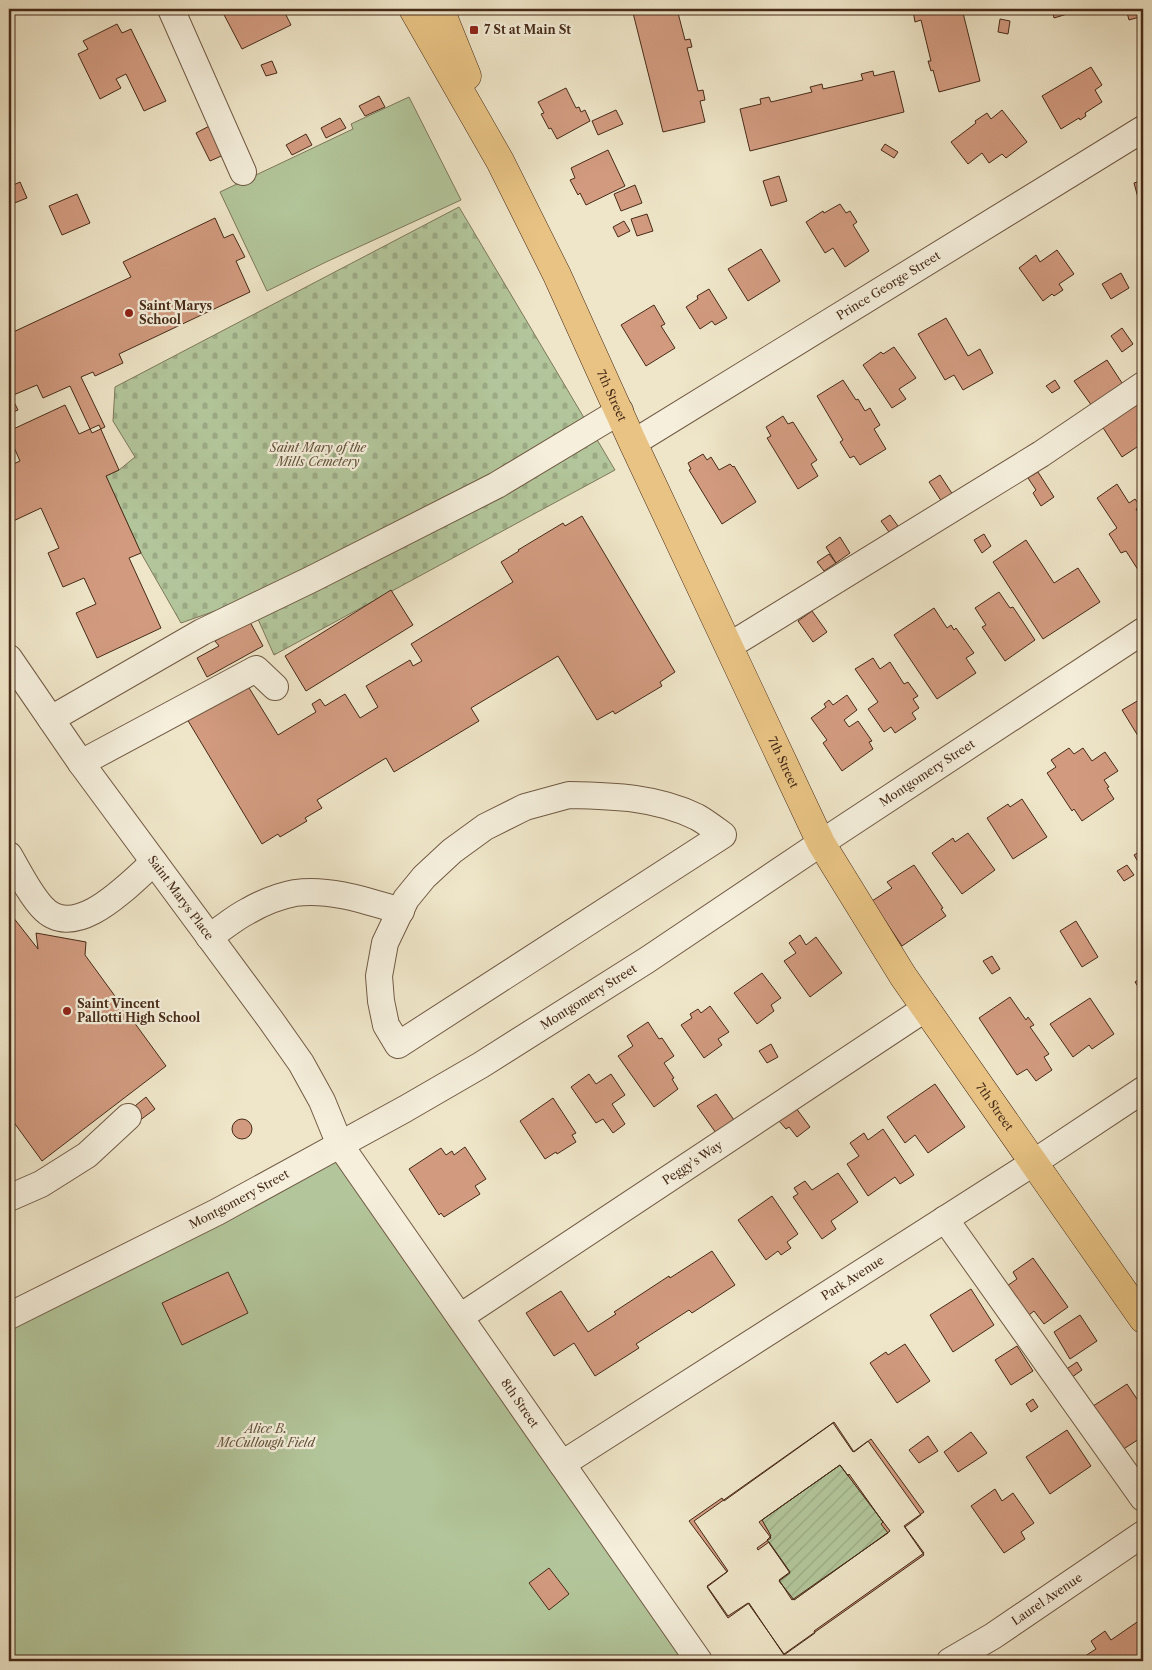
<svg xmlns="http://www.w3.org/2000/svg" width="1152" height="1670" font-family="'Libre Caslon Text',serif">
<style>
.cemetery{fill:url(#cemetery-stones);stroke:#7d785a}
.park{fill:#b3c69b;stroke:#7d785a}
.garden{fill:url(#garden-furrows);stroke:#7d785a}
.building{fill:#d29b80;stroke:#472b18;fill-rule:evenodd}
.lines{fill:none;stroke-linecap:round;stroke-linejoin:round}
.minor-casing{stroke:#715a44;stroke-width:28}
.major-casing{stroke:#472b18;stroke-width:29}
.minor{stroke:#f5efdc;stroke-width:26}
.major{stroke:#e8c384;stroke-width:28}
.poi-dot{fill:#8f2418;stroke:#f5efdc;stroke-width:2}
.labels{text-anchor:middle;stroke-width:4.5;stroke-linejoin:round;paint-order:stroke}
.poi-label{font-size:12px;font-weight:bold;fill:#472b18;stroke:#f5efdc;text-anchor:start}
.street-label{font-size:12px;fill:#472b18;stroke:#f5efdc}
.park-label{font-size:12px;font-style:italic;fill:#625239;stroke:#f5efdc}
</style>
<defs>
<pattern id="cemetery-stones" width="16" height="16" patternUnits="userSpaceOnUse" patternTransform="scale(1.25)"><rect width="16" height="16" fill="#b3c69b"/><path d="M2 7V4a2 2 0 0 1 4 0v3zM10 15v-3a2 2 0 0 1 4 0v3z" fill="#9baa85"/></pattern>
<pattern id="garden-furrows" width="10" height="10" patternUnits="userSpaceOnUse" patternTransform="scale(1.25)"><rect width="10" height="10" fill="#b3c69b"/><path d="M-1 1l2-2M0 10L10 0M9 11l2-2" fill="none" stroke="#9baa85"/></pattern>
</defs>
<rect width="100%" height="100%" fill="#efe6c9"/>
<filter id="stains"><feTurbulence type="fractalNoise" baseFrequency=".004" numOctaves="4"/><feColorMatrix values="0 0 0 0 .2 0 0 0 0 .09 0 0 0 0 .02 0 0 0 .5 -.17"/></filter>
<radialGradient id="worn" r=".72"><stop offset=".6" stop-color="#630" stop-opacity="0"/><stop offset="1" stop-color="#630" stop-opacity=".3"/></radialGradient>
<!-- cemetery -->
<path class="cemetery" d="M459,207l156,263 -341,185 -25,-56 -68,24 -40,-70 -35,-77 13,-6 16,-13 -22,-36 2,-34z"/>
<!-- park -->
<path class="park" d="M409,97l52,103 -135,62 -59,29 -47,-99 133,-63 -2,-5z
M340,1145l358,516h-689v-346z"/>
<!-- garden -->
<path class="garden" d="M840,1465l50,66 -96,69 -15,-19 11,-9 -23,-32 4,-4 -9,-16z"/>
<!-- building -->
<path class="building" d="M221,9h62l8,16 -49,24z
M632,9h45l8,31 5,-1 2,8 -5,1 11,43 5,-1 2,10 -5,1 5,21 -42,10z
M918,9h44l18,72 -41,11 -6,-22 -2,1 -3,-10h3l-10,-41 -6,2 -2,-11 5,-1z
M1052,9h13l2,5 -13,4z
M1126,9h17v7l-14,4z
M1000,19l10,2 -2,13 -10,-2z
M117,24l5,9 9,-4 35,72 -22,10 -18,-37 -10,5 5,9 -21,11 -22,-45 10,-5 -5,-8z
M272,61l5,12 -11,3 -5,-11z
M1091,67l11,18 -7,5 7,12 -17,11 1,3 -6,4 -1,-2 -18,11 -19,-33z
M873,71l1,5 20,-5 10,41 -154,39 -10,-42 21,-5 -1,-5 9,-2 2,5 41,-10 -2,-5 12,-3 1,5 40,-9 -2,-6z
M566,88l10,20 3,-1 2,5 4,-2 5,11 -33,18 -6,-11 -2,1 -8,-15 3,-1 -6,-11z
M379,96l6,11 -20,9 -6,-10z
M616,110l7,14 -25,11 -6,-14z
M1002,110l25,32 -21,16 -4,-4 -13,9 -7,-10 -14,11 -17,-22 25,-19 -1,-2 12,-8 4,6z
M340,118l6,10 -20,10 -5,-10z
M215,123l13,30 -18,8 -14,-28z
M306,134l6,11 -20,10 -6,-10z
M885,144l13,8 -4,6 -13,-8z
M608,150l17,36 -39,19 -6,-12 -2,2 -8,-15 5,-2 -4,-10z
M779,176l8,25 -16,5 -8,-25z
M1143,180v36l-9,-33z
M20,182l7,16 -15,6 -3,-8v-9z
M635,185l7,18 -21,8 -7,-17z
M77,194l13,29 -28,12 -13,-29z
M840,204l6,9 4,-2 7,11 -4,3 16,26 -24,16 -12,-19 -8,5 -19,-31 17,-11 1,2z
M647,214l6,17 -16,5 -6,-17z
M215,218l9,20 9,-4 12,23 -9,4 14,31 -131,62 4,9 -28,13 -2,-4 -12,5 24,50 -13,6 -22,-47 -27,12 -6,-13 -26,11 7,14 -9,4v-80l122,-57 -8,-15z
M624,221l6,10 -12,6 -5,-10z
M761,249l19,32 -32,20 -20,-32z
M1057,250l17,24 -15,10 4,6 -9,6 -2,-2 -9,7 -24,-33 17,-13 4,7z
M1121,273l8,15 -18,11 -9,-15z
M709,289l18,29 -12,7 -3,-4 -12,8 -14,-22 12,-8 -1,-3z
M654,305l11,19 -4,2 14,22 -29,18 -25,-41z
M946,318l22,38 12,-7 13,24 -30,17 -9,-15 -9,5 -27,-46z
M1122,328l11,16 -11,8 -11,-16z
M894,347l22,31 -17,11 7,10 -14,9 -29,-43 18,-13 2,2z
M1107,360l17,26 -32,20 -18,-25z
M843,380l13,20 2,-1 7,12 5,-3 10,17 -6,4 12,20 -26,16 -6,-9 -4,2 -10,-16 3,-2 -26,-44z
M1055,380l5,8 -8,5 -6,-7z
M1137,396l6,9v38l-21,14 -24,-37z
M65,405l14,29 20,-9 20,45 -13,6 35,77 -12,5 32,70 -64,30 -21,-45 20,-9 -12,-26 -21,9 -15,-34 11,-5 -18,-40 -32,15v-57l11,-5 -11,-25v-5z
M783,416l5,8 5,-2 24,38 -6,4 7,12 -20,13 -31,-51 4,-2 -5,-9z
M703,454l4,6 4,-3 8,13 11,-6 3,3 1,-1 22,36 -34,22 -33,-54 2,-1 -3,-6z
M1038,472l16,25 -13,9 -8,-13 3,-3 -8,-12z
M940,475l13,20 -11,7 -13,-20z
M1117,484l12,19 6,-4 5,7 -4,3 7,11v52l-3,1 -14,-22 -5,2 -12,-19 8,-6 -20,-30z
M890,515l8,11 -9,6 -8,-11z
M582,516l93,156 -15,10 2,4 -47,28 -2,-3 -16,9 -39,-64 -87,52 8,13 -85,51 -8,-14 -69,42 5,8 -17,10 2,3 -27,16 -2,-3 -16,10 -75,-125 59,-36 32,52 38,-23 -4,-8 8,-5 5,7 20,-12 15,24 18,-11 -12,-21 44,-26 3,6 9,-5 -11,-17 102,-62 -12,-20 18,-11 -1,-1 45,-27 2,3z
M984,534l7,12 -9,7 -8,-13z
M840,537l10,16 -14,10 -10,-16z
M1026,540l28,43 24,-15 22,34 -57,37 -50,-77z
M829,554l7,9 -12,8 -7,-9z
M391,590l22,35 -107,66 -21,-35z
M999,592l11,16 3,-1 22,33 -30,21 -23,-34 4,-2 -11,-17z
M934,608l13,20 4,-3 3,5 2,-2 18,25 -8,5 10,15 -39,26 -43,-64z
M812,611l15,21 -14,10 -15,-21z
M250,622l13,24 -56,31 -10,-19 22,-12 -4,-5z
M873,658l7,11 10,-7 14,22 4,-2 10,14 -5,3 6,9 -7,5 4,6 -21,14 -4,-6 -7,5 -16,-23 10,-7 -23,-33z
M847,695l10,15 -13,10 5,7 9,-6 14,20 -3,1 4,7 -31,22 -19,-28 4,-3 -16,-22 15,-11 -2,-3 5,-4 4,5z
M1139,700l4,6v38l-21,-34z
M1069,748l5,6 9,-6 9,13 13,-9 13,19 -14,9 5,7 -2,1 7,11 -32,22 -8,-12 -2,2 -25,-38 9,-6 -5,-7z
M1022,799l25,38 -34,22 -26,-41 21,-14 2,3z
M968,833l27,37 -33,24 -30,-41 21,-15 2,4z
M1143,850v20l-9,-15z
M914,865l29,43 -2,1 5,7 -44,30 -30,-45 20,-13 -5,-6z
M1127,865l7,10 -10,6 -7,-10z
M9,912l29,37 -2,-16 50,9 -1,13 81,111 -124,95 -32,-44 -1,1z
M1076,921l22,36 -16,10 -22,-36z
M800,935l6,10 10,-8 26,36 -32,24 -26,-36 12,-8 -7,-10z
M992,956l8,13 -8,5 -9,-13z
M762,973l19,25 -10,7 3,6 -17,13 -23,-31z
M1143,976v18l-8,-12z
M1010,997l16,23 2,-3 6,8 -4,2 19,27 -5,3 8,13 -16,11 -9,-12 -10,6 -38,-57z
M1090,998l24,36 -22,15 -3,-4 -16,12 -23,-33z
M710,1006l19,26 -11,7 4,6 -18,13 -23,-33 11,-7 -2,-4 8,-5 3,4z
M648,1022l11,17 3,-1 12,18 -10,7 10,15 -2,1 6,10 -24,18 -36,-51 15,-10 -6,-10z
M771,1044l7,13 -11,6 -8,-12z
M589,1074l7,10 15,-10 14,21 -13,9 13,20 -12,9 -10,-14 -7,4 -25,-36z
M935,1084l30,43 -37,26 -13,-18 -10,8 -18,-26z
M716,1094l18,26 -18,13 -19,-27z
M146,1097l9,12 -16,12 -9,-11z
M553,1098l23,35 -4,2 4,7 -19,12 -1,-2 -11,7 -25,-38z
M796,1108l14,19 -13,10 -8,-10 -3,2 -7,-8z
M232 1129a10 10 0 1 1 20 0a10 10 0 1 1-20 0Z
M883,1129l31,46 -14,9 -5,-7 -27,19 -21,-32 12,-8 -9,-13 14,-10 4,7z
M465,1147l21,32 -11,7 5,8 -36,23 -3,-4 -2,2 -30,-46 32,-21 5,7 6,-4 2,4z
M838,1173l20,29 -27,19 5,8 -14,10 -29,-42 5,-3 -4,-6 11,-7 7,9z
M772,1196l26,38 -11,8 4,6 -10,7 -3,-4 -12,9 -28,-40z
M712,1251l23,34 -43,28 -3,-3 -53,34 3,4 -44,28 -21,-33 -20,13 -28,-43 35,-22 27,41 28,-18 -2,-2 55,-36 1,2z
M1033,1258l35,49 -24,17 -10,-13 -9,7 -21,-30 13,-9 -4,-7z
M228,1272l20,41 -66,32 -20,-42z
M971,1289l23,36 -41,27 -23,-37z
M1080,1315l17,26 -27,18 -16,-27z
M905,1344l25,37 -33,22 -27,-40 16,-11 2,3z
M1017,1346l16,25 -22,14 -16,-25z
M1077,1362l5,8 -14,10 -6,-8z
M1127,1384l16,24v24l-6,4 2,3 -20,13 -29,-44z
M1033,1399l5,8 -7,5 -5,-8z
M834,1422l20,30 17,-13 53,73 -20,14 20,29 -140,99 -36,-51 -20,13 -21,-30 21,-15 -34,-50zM840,1465l50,66 -96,69 -15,-19 11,-8 -23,-33 4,-4 -9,-16z
M833,1423l20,29 15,-11 53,74 -16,12 19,26 -110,78 1,2 -31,22 -35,-52 -21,15 -21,-31 20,-15 -38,-51 33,-23 2,3zM840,1465l8,11 1,-2 34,48 -2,2 7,9 -96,67 -13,-20 11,-8 -21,-30 -11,8 -1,-2 14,-10 -12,-16z
M1067,1430l24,36 -41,28 -24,-37z
M971,1432l16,21 -29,19 -14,-20z
M928,1436l10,15 -19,12 -10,-13z
M995,1489l7,12 11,-8 21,30 -13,9 4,7 -21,14 -33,-47z
M549,1568l20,26 -20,16 -20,-27z
M1143,1606v55h-58l-3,-3 14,-9 -5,-8 14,-10 6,9 32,-22 -6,-8z"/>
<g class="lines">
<!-- minor casing -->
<g class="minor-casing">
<g id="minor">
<path d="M171,9l72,163"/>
<path id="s1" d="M633,443l510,-314"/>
<path d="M729,646l312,-192 102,-69"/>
<path id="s2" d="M9,658l72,105 189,256 31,44 21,38 18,44 359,516"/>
<path d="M51,719l151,-87 110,-53 185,-94 123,-74"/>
<path d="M81,763l175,-94 19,18"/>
<path d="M569,795c46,1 87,2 128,22 9,5 18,12 26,18l-325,210 -12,-20 -5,-24 -2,-25 6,-33 21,-44 18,-22 28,-26 33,-24 40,-20z"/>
<path d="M9,855c10,17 20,38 33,52 33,37 87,-23 112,-45"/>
<path d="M209,937c13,-8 25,-19 39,-26 14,-8 31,-15 47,-18 35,-5 72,8 106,18"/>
<path d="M9,1198l32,-14 46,-29 41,-38"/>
<path d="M945,1219l198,279"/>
<path id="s3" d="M9,1316l208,-104 188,-103 76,-44 166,-105 174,-117 322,-212"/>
<path id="s4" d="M460,1317l466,-309"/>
<path id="s5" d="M562,1464l471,-301 110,-73"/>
<path id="s6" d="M950,1661l43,-25 150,-102"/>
</g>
</g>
<!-- major casing -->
<g class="major-casing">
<g id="major">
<path id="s7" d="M413,9l87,152 57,114 76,168 188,400 82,133 240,343"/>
<path d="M440,9l27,67"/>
</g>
</g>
<!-- minor -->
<use href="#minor" class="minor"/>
<!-- major -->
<use href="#major" class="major"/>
</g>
<!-- markers -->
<g class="poi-dot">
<rect x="469" y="25" width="10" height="10" rx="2.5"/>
<circle cx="129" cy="313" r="5"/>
<circle cx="67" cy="1011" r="5"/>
</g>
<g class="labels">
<!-- poi labels -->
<g class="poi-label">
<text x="484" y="34">7 St at Main St</text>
<text x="139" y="310">Saint Marys<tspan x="139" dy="14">School</tspan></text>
<text x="77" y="1008">Saint Vincent<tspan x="77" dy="14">Pallotti High School</tspan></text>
</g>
<!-- street labels -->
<g class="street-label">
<text dy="4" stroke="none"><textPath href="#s1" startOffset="300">Prince George Street</textPath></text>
<text dy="4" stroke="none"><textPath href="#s7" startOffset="435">7th Street</textPath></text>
<text dy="4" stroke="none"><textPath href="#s7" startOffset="840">7th Street</textPath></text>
<text dy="4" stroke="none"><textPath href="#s3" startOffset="1068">Montgomery Street</textPath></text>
<text dy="4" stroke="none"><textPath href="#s2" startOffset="295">Saint Marys Place</textPath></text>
<text dy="4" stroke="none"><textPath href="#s3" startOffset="662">Montgomery Street</textPath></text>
<text dy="4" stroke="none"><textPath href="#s7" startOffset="1245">7th Street</textPath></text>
<text dy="4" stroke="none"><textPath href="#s4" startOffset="279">Peggy's Way</textPath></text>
<text dy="4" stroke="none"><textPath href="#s3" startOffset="258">Montgomery Street</textPath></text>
<text dy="4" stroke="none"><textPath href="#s5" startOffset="345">Park Avenue</textPath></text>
<text dy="4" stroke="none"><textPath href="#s2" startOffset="905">8th Street</textPath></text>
<text dy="4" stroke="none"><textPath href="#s6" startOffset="115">Laurel Avenue</textPath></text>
</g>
<!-- park labels -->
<g class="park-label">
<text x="318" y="452">Saint Mary of the<tspan x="318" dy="14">Mills Cemetery</tspan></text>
<text x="266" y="1433">Alice B.<tspan x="266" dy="14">McCullough Field</tspan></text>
</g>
</g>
<!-- margin -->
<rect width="1152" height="1670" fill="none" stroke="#efe6c9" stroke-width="30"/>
<rect x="10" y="10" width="1132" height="1650" fill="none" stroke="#472b18" stroke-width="2.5"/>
<rect x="15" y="15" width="1122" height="1640" fill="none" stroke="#472b18"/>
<rect width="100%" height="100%" filter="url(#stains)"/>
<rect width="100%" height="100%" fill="url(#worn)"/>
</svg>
